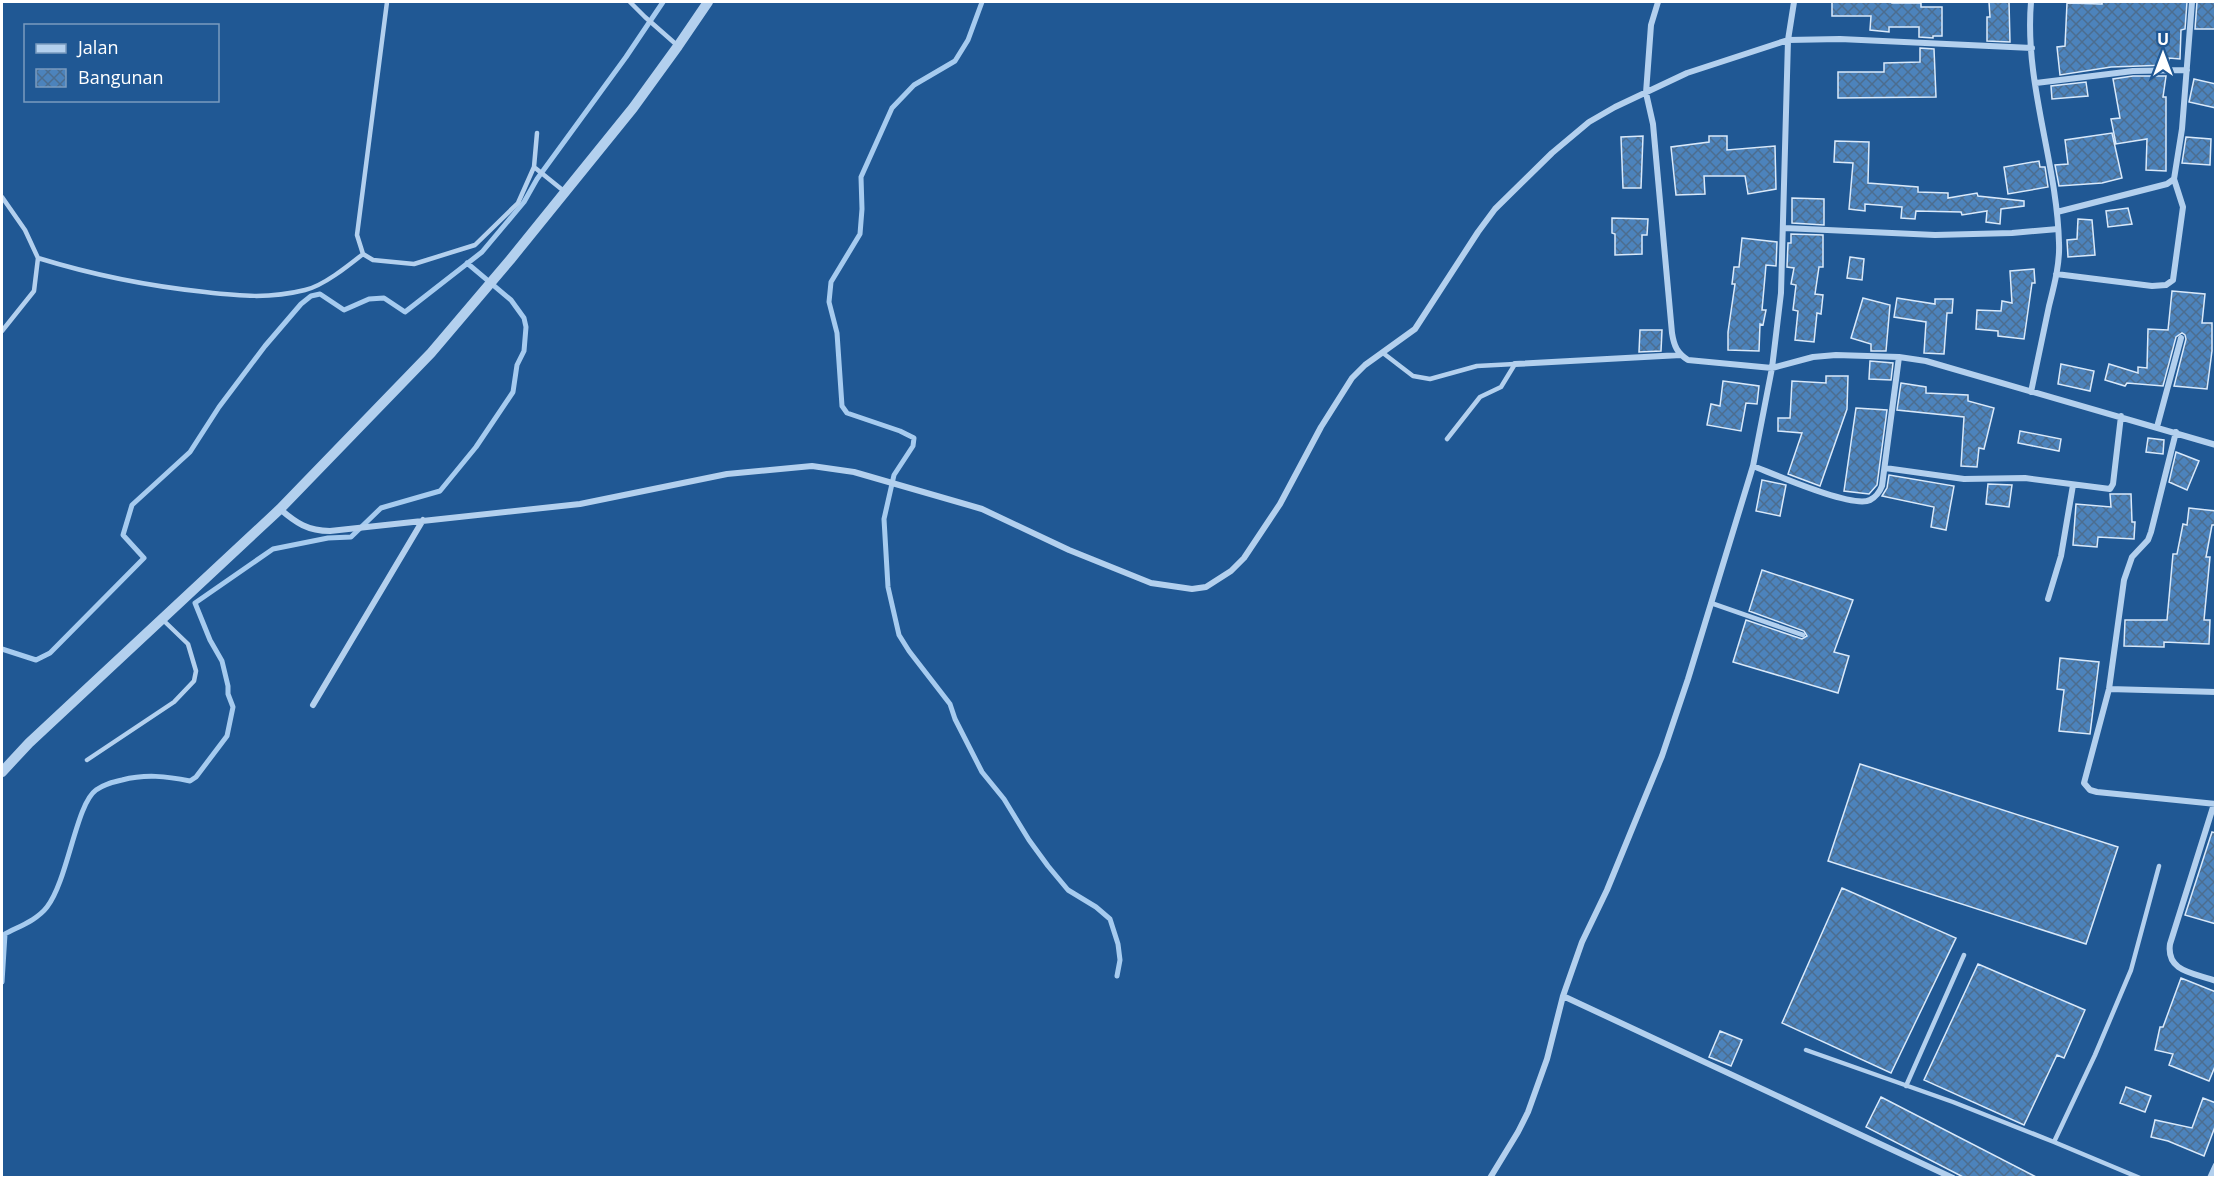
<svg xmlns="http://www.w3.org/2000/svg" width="2217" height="1179" font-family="'Open Sans',sans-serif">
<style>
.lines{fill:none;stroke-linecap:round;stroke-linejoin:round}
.stream{stroke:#a6cbef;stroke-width:5}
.building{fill:url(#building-cross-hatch);stroke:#d9e9fa;stroke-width:1.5}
.service{stroke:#b3d0ee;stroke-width:4.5}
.minor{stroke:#b3d0ee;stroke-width:6}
.tertiary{stroke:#b3d0ee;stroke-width:10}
</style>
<defs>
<pattern id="building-cross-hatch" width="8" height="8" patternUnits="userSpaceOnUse" patternTransform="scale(1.5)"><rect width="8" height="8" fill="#4c83bc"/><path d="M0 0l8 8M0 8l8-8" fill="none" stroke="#4c6d8f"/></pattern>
</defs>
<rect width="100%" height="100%" fill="#205894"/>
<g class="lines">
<!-- stream -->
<path class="stream" d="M982,2l-14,38 -13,21 -41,24 -22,23 -31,69 1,32 -2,25 -29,48 -2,20 8,31 5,73 5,7 53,18 14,7 -1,8 -19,29 -10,44 4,68 11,48 10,16 41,53 5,15 27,53 22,27 25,41 19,26 20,24 28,17 14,12 8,25 2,16 -3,16
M2,649l34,11 14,-7 94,-95 -21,-23 9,-30 58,-53 29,-45 46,-61 36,-42 10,-8 9,-2 24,16 25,-11 15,-1 21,14 77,-60 42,-50 13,-23 89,-122 37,-55
M2,982l3,-48c15,-8 32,-14 42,-27 21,-27 29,-103 49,-117 8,-6 17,-8 26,-10 23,-6 44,-4 68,1l6,-4 31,-41 6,-29 -5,-13v-8l-6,-25 -12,-21 -15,-37 78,-54 55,-11 23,-1 30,-29 59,-17 36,-44 37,-55 4,-27 7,-14 2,-24 -2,-9 -13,-18 -44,-37"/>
</g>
<!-- building -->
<path class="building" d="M1832,2h60v1h29v4h21v29h-9v2l-14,-1v-10h-30v5l-19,-2 1,-14h-39z
M1989,2h20l1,40 -23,-1v-24h3z
M2102,2h85l-2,27 -4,1 -1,29 -11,-1 -1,7 -57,2 -51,8 -3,-28 8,-1 2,-43 35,1z
M2197,2h19v27h-21z
M1920,48l14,1 2,48 -98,1v-26h46v-9l36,-1z
M2133,76h33l-3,21h3v74l-20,-1 1,-31 -31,5 -5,-25 9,-1 -7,-39z
M2194,79l22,5v24l-27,-6z
M2086,82l2,14 -36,3 -1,-13z
M2112,133l10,45 -20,5 -43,3 -4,-21 13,-1 -3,-24z
M1643,136l-2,52h-18l-2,-51z
M1709,136h18v14l48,-4 1,43 -28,5 -3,-18h-41l1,18 -29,1 -5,-48 38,-5z
M2186,137l25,2 -1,26 -28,-2z
M1835,141l34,1 -1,41 50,4v5l30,1v5l29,-5 1,3 46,5v5l-23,3 -1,15 -14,-2 1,-11 -25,4 -1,-3 -45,-1 -1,8 -14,-1 1,-11 -37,-3v7l-16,-2 4,-46 -19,-1z
M2039,161l1,6h5l3,20 -40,7 -4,-27z
M1792,198l32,1v26l-32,-2z
M2128,208l4,16 -24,3 -2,-16z
M1612,218l36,1 -1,16h-5v19l-27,1v-21l-3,-1z
M2078,219l14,1 3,35 -27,2 -1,-17 10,-1z
M1791,234l32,1v32h-4l-4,27 8,1 -2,19 -4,-1 -3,29 -19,-2 3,-29 -5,-1 3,-25 -5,-1 3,-16 -7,-1 1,-24h3z
M1742,238l35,4 -1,24 -10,-1 -4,45h4l-3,15 -3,-1 -1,27 -31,-1v-18l7,-48h-3l2,-17h5z
M1850,257l14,2 -2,21 -15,-2z
M2034,269l1,14h-3l-8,56 -26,-3v-5l-22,-2 1,-19 24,1 1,-10 10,2 -2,-32z
M2172,291l33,3 -3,29h10v28l-5,38 -33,-3 12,-47 -1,-4 -3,-2 -6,4 -13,49 -36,-3 -2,3 -20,-6 4,-16 29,9v-6l9,1 1,-39 20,1z
M1863,298l27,7 -4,46h-15v-7l-20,-6z
M1897,298l38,6v-5h18l-1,14h-5l-3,41 -20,-1 2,-31 -32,-5z
M1640,330h22l-1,21 -22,1z
M1870,361l23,2 -2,17 -22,-1z
M2061,364l33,7 -4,20 -32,-7z
M1826,376h22l-1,33 -27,77 -32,-12 14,-41 -24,-2v-13h12l2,-37 34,2z
M1723,381l36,5 -2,18 -11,-1 -5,28 -34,-6 4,-21 9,2z
M1901,383l25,4v6l42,2v6l26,7 -10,41 -5,-1 -2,19 -16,-1 3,-49 -67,-7z
M1856,408l31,2 -10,75 -8,9 -25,-3z
M2020,431l41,8 -2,12 -41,-8z
M2148,438l16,2 -1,14 -17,-2z
M2176,452l23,9 -12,29 -18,-8z
M1889,475l65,11 -8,44 -15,-3 3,-20 -52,-11 5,-8z
M1762,480l24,5 -6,31 -24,-5z
M1988,484l24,1 -3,22 -23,-3z
M2110,494h21l1,28h3l-1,17 -36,-2 -1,10 -24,-2 3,-41 35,3z
M2189,508l27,3v14h-4l-6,32h4l-6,63h6l-1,24 -45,-2v5l-40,-1 1,-26h42l6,-66h4l6,-30 4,1z
M1762,570l91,30 -19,52 15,4 -11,37 -105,-31 13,-42 56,19 5,-3 -3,-5 -55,-20z
M2060,658l39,4 -9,72 -31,-3 5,-41 -7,-1z
M1860,764l258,83 -32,97 -258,-83z
M2212,832l4,1v91l-31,-9z
M1842,888l114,50 -65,135 -109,-50z
M1978,964l107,46 -21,48 -7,-3 -33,70 -100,-45z
M2181,978l35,14v72l-7,17 -40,-16 4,-11 -18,-4 5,-23h3z
M1720,1031l22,9 -11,26 -22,-9z
M2126,1087l25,9 -6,16 -25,-9z
M1881,1097l157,81h-73l-99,-51z
M2203,1098l13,5v21l-12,32 -36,-15 -17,-4 4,-17 37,8z"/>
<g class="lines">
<!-- service -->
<path class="service" d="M387,2l-30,233 6,19 10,6 41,4 61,-19 43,-42 16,-36 3,-34
M630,2l15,15 33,29
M534,167l31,25
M2,197l23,33 13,28 -4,33 -32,40
M38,258c55,17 110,28 167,34 35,4 64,7 100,-2 18,-4 43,-24 58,-36
M1383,353l30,23 17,3 47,-13 38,-2
M1447,439l33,-42 21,-10 14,-23
M1711,603l92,32
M87,760l87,-58 20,-21 2,-10 -8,-27 -25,-24
M1806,1050l147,52 101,40
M1906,1086l58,-131
M2140,1178l-86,-36 41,-87 36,-85 28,-104"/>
<!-- minor -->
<path class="minor" d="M1658,2l-7,23 -5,68 7,31 19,209c2,13 5,20 16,27l84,8 41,-11 23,-2 63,2 27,4 290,84
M2036,83l97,-12 54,-1
M2057,212l110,-28 7,-5 8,-50 10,-127
M1784,228l151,7 77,-2 46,-4
M2056,274l96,12 14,-1 7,-5 10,-73 -9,-28
M1515,364l166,-9
M2031,392c6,-29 12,-57 18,-86 5,-20 11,-42 10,-63 -2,-81 -35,-160 -28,-241
M2157,427l24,-89
M2176,432l-25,100 -3,8 -16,17 -8,23 -15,109 -25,94 6,7 7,2 119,12
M1753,466c21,8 100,43 117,34 6,-3 10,-9 12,-14l17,-129
M1885,468l79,11 61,-1 85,11 3,-5 8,-68
M280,509c16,14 28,22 50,22l250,-27 147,-30 85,-8 42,6 128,37 87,41 82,33 41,6 14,-2 25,-16 13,-13 36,-54 41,-77 31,-49 13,-13 50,-36 63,-97 17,-23 57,-56 37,-31 26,-15 72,-34 101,-33 52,-1 192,9
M2048,599l13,-43 12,-71
M2109,689l107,3
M313,705l110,-185
M2214,804l-44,140c-4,28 24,29 46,37
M1563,996l390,182
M1490,1178l28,-46 10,-20 19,-53 16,-63 19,-54 25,-52 55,-134 26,-77 65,-213 19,-98 9,-75 7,-253 6,-38
M2210,1178l6,-13"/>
<!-- tertiary -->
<path class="tertiary" d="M2,772l27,-29 251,-234 151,-156 79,-93 123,-152 45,-62 30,-44"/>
</g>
<!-- border -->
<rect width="2217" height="1179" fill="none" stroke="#ffffff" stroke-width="6"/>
<!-- legend -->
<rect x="24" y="24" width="195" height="78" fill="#205894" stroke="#799bbf" stroke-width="1.5"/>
<rect x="36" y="44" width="30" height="9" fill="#b3d0ee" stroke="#799bbf" stroke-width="1.5"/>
<text x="78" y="54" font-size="18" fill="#ffffff">Jalan</text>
<rect x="36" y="69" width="30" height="18" fill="url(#building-cross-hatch)" stroke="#799bbf" stroke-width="1.5"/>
<text x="78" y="84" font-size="18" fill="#ffffff">Bangunan</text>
<!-- north arrow -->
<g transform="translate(2163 54)" stroke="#205894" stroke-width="4.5" paint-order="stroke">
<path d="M0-4.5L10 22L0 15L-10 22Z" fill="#ffffff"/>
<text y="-9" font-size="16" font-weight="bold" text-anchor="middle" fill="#ffffff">U</text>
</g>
</svg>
